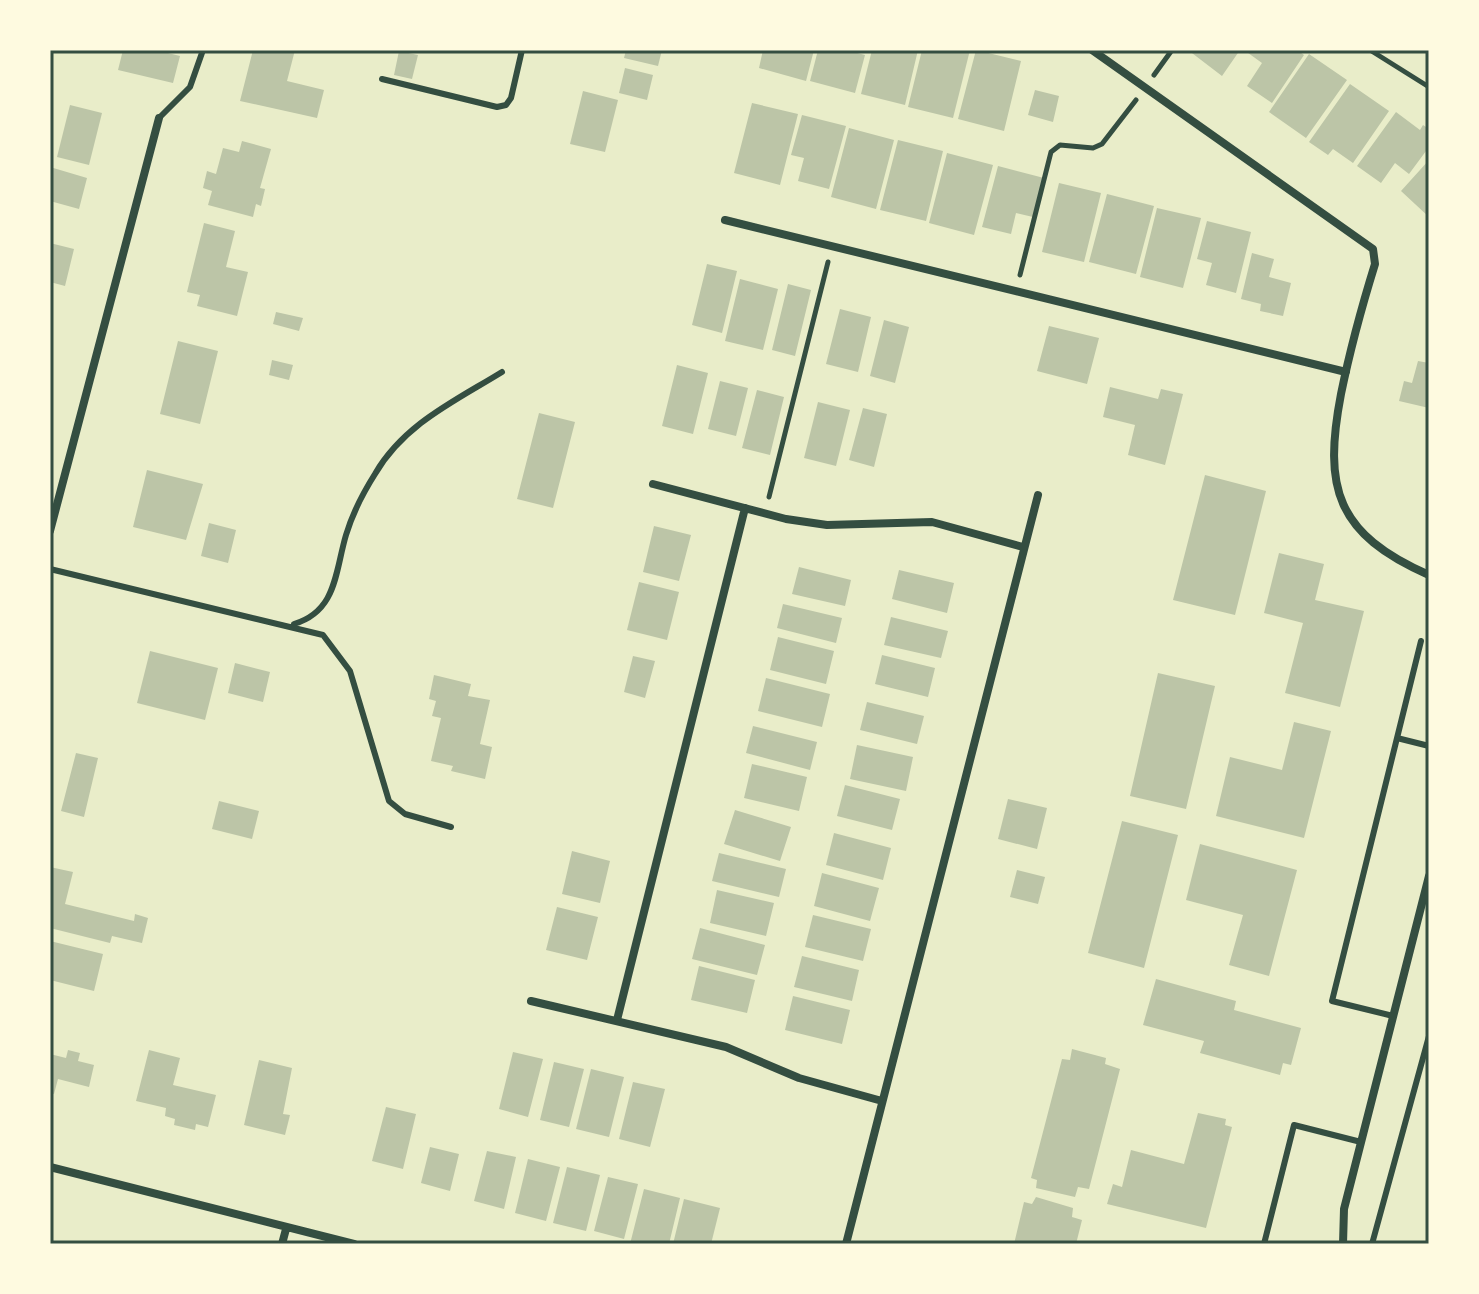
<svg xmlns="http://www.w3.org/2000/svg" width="1479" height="1294" font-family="Bitter,serif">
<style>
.building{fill:#bcc5a7}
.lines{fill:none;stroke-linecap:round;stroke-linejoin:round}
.path{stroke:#344e41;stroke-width:5}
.service{stroke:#344e41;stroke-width:6}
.minor{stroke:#344e41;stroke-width:8}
.neatline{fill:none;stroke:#344e41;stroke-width:3}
</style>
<rect width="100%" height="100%" fill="#e9edc9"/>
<!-- building -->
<path class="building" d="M123,50h33l24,6 -7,27 -55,-13z
M253,50h42l-8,31 37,9 -7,28 -77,-17z
M626,50h36l-4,16 -34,-8z
M763,50h51l-8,31 -47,-13z
M818,50h28l19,5 -10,38 -45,-12z
M872,50h46l-13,55 -44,-11z
M922,50h48l-17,68 -45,-11z
M976,50l45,11 -17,70 -46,-12z
M1188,50h52l-18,26z
M1244,50h53l7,5 -32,48 -25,-17 15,-23z
M399,51l19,4 -6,24 -18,-4z
M1309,54l38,26 -41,58 -37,-26z
M625,68l28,7 -6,25 -28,-7z
M1350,84l39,27 -36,52 -20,-14 -5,6 -19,-13z
M1035,90l24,6 -6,26 -25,-7z
M583,91l35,9 -13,52 -35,-8z
M752,103l46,11 -18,71 -46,-12z
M70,105l32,8 -13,52 -32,-8z
M1396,112l24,18 3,-5 6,4v18l-20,27 -14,-11 -14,20 -24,-17z
M802,115l44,11 -17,63 -31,-8 6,-23 -13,-3z
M849,128l45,12 -18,69 -45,-12z
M898,140l45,11 -17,70 -46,-11z
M242,141l29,8 -11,39 5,1 -4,17 -5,-2 -3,13 -45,-12 4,-14 -9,-3 4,-17 9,3 7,-26 16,4z
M947,153l46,12 -19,70 -45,-12z
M1429,160v57l-28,-26z
M998,166l46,12 -11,39 -17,-4 -5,21 -29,-7z
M50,167l37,11 -8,31 -29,-8z
M1059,183l42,10 -17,69 -42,-10z
M1107,194l47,12 -18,68 -47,-12z
M1157,208l44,10 -18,70 -43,-11z
M1207,221l44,11 -15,61 -30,-8 6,-22 -15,-4z
M204,223l31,8 -9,36 22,5 -11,44 -40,-10 3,-11 -13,-3z
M50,243l24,6 -9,37 -15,-4z
M1252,253l22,6 -5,18 22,6 -8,33 -23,-5 1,-7 -20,-5z
M707,264l30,7 -15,62 -30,-8z
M740,279l38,10 -15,61 -38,-9z
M788,284l23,6 -16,66 -23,-6z
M840,309l31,8 -13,55 -32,-8z
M276,312l27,6 -4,13 -26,-7z
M884,320l25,7 -14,56 -25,-7z
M1049,326l50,12 -12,46 -50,-13z
M178,341l40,10 -18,73 -40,-10z
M272,360l21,5 -4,15 -20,-5z
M1418,361l11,2v45l-30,-7 5,-20 8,2z
M677,365l31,8 -15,61 -31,-8z
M720,381l28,7 -12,48 -28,-7z
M1110,387l48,12 3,-10 22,5 -18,71 -37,-10 7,-30 -32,-8z
M757,390l27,7 -14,58 -28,-7z
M818,402l32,8 -14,56 -32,-8z
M863,408l24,6 -13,53 -25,-7z
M539,413l36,9 -22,86 -36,-9z
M147,470l56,14 -17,56 -53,-13z
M1205,475l61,16 -31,124 -62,-15z
M209,523l27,7 -8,33 -27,-7z
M654,526l37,9 -12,46 -36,-9z
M1279,553l45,11 -9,36 49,11 -24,96 -55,-14 18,-70 -39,-10z
M799,567l52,13 -6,26 -53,-12z
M899,570l55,13 -7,30 -55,-14z
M639,582l40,10 -12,48 -40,-10z
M783,604l59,14 -6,25 -59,-15z
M891,617l57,14 -7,27 -57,-13z
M778,637l56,14 -8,33 -56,-14z
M150,651l68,17 -13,52 -68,-17z
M882,655l53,13 -7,29 -53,-13z
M633,656l22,5 -10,37 -21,-6z
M235,663l35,9 -7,30 -35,-9z
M1158,673l57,13 -29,123 -56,-13z
M434,675l37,9 -3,12 22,4 -10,44 12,3 -7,32 -34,-8 2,-5 -22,-5 10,-43 -9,-2 4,-15 -7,-2z
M766,678l64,16 -8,33 -64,-16z
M867,702l57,14 -7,28 -57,-14z
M1294,722l37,9 -27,107 -88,-22 14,-59 52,13z
M753,726l64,16 -7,28 -64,-17z
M857,745l56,12 -7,34 -56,-12z
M76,753l22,5 -14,59 -23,-6z
M752,764l55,13 -8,34 -55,-13z
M845,785l55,14 -8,31 -55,-14z
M1008,799l39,9 -10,41 -39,-10z
M219,801l40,10 -7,28 -40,-10z
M735,810l56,17 -11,34 -56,-17z
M1122,821l56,14 -34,133 -56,-15z
M834,833l57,15 -8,32 -57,-15z
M1200,844l97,26 -28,106 -40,-11 14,-50 -57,-15z
M572,851l38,10 -10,42 -38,-9z
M719,853l67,16 -7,28 -67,-16z
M50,867l23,5 -8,32 69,17 1,-7 13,4 -6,25 -30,-7 -2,7 -60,-15z
M1017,870l28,7 -7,27 -28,-7z
M822,873l57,15 -9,33 -56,-15z
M717,890l57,13 -8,33 -56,-13z
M557,907l41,10 -11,43 -41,-10z
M813,915l58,14 -8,32 -58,-14z
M700,928l65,17 -8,30 -65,-16z
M50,941l53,13 -9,37 -44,-11z
M802,956l57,14 -7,31 -58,-14z
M699,966l56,14 -8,33 -56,-13z
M1156,979l80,22 -2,9 67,18 -10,37 -8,-2 -3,12 -80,-22 4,-12 -61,-16z
M793,996l57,14 -8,34 -57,-14z
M1072,1049l34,9 -1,6 15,5 -31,120 -11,-2 -3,10 -39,-9 1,-8 -6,-2 31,-119 8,1z
M68,1050l12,3 -2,8 16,4 -5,22 -31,-8 -4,15 -4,-1v-39l16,4z
M149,1050l31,8 -7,27 43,10 -8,32 -12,-3 -1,6 -21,-5 1,-6 -10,-3 1,-8 -30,-7z
M513,1052l30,7 -15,58 -29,-8z
M259,1060l33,8 -9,46 7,1 -5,20 -41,-10z
M554,1062l30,7 -15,58 -29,-7z
M591,1069l33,8 -15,60 -33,-8z
M633,1082l32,7 -15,58 -31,-8z
M386,1107l30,7 -13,55 -31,-8z
M1198,1113l28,6 -1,6 7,2 -26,101 -99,-24 6,-20 9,3 9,-37 53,14z
M430,1147l29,7 -9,37 -29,-8z
M487,1151l29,6 -12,52 -30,-8z
M528,1159l32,8 -14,54 -31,-8z
M567,1167l33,8 -14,56 -33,-8z
M608,1177l30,7 -14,55 -30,-8z
M644,1189l36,9 -11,46h-39z
M1036,1197l37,11 -1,9 10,3 -6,24h-62l10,-42 8,2z
M684,1199l36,9 -9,36h-38z"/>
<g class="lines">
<!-- path -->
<path class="path" d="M1370,50l59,37
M1154,75l18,-25
M1020,275l31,-123 9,-7 33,3 9,-4 34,-44
M769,497l59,-235"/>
<!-- service -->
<path class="service" d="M382,79l115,28 9,-2 5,-7 11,-48
M159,118l31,-31 13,-37
M50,569l273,66 27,36 39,130 16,13 46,13
M294,624c43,-13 41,-52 52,-89 6,-20 17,-42 29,-61 29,-50 80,-73 127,-102
M1397,738l32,8
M1393,1016l-61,-15 89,-360
M1264,1244l30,-119 67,17
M1372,1244l57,-208"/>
<!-- minor -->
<path class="minor" d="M1092,50l281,199 2,15c-13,42 -25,86 -34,130 -18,94 -5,140 88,181
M725,220l621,152
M653,484l133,35 41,6 105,-3 91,25
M50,531l109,-413
M531,1001l195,46 73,31 83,23
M617,1020l128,-512
M50,1167l304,77
M282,1244l4,-15
M846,1244l192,-749
M1343,1244l1,-35 85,-333"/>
</g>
<!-- border -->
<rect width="1479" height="1294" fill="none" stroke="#fefae0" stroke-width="104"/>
<rect x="52" y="52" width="1375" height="1190" class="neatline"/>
</svg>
